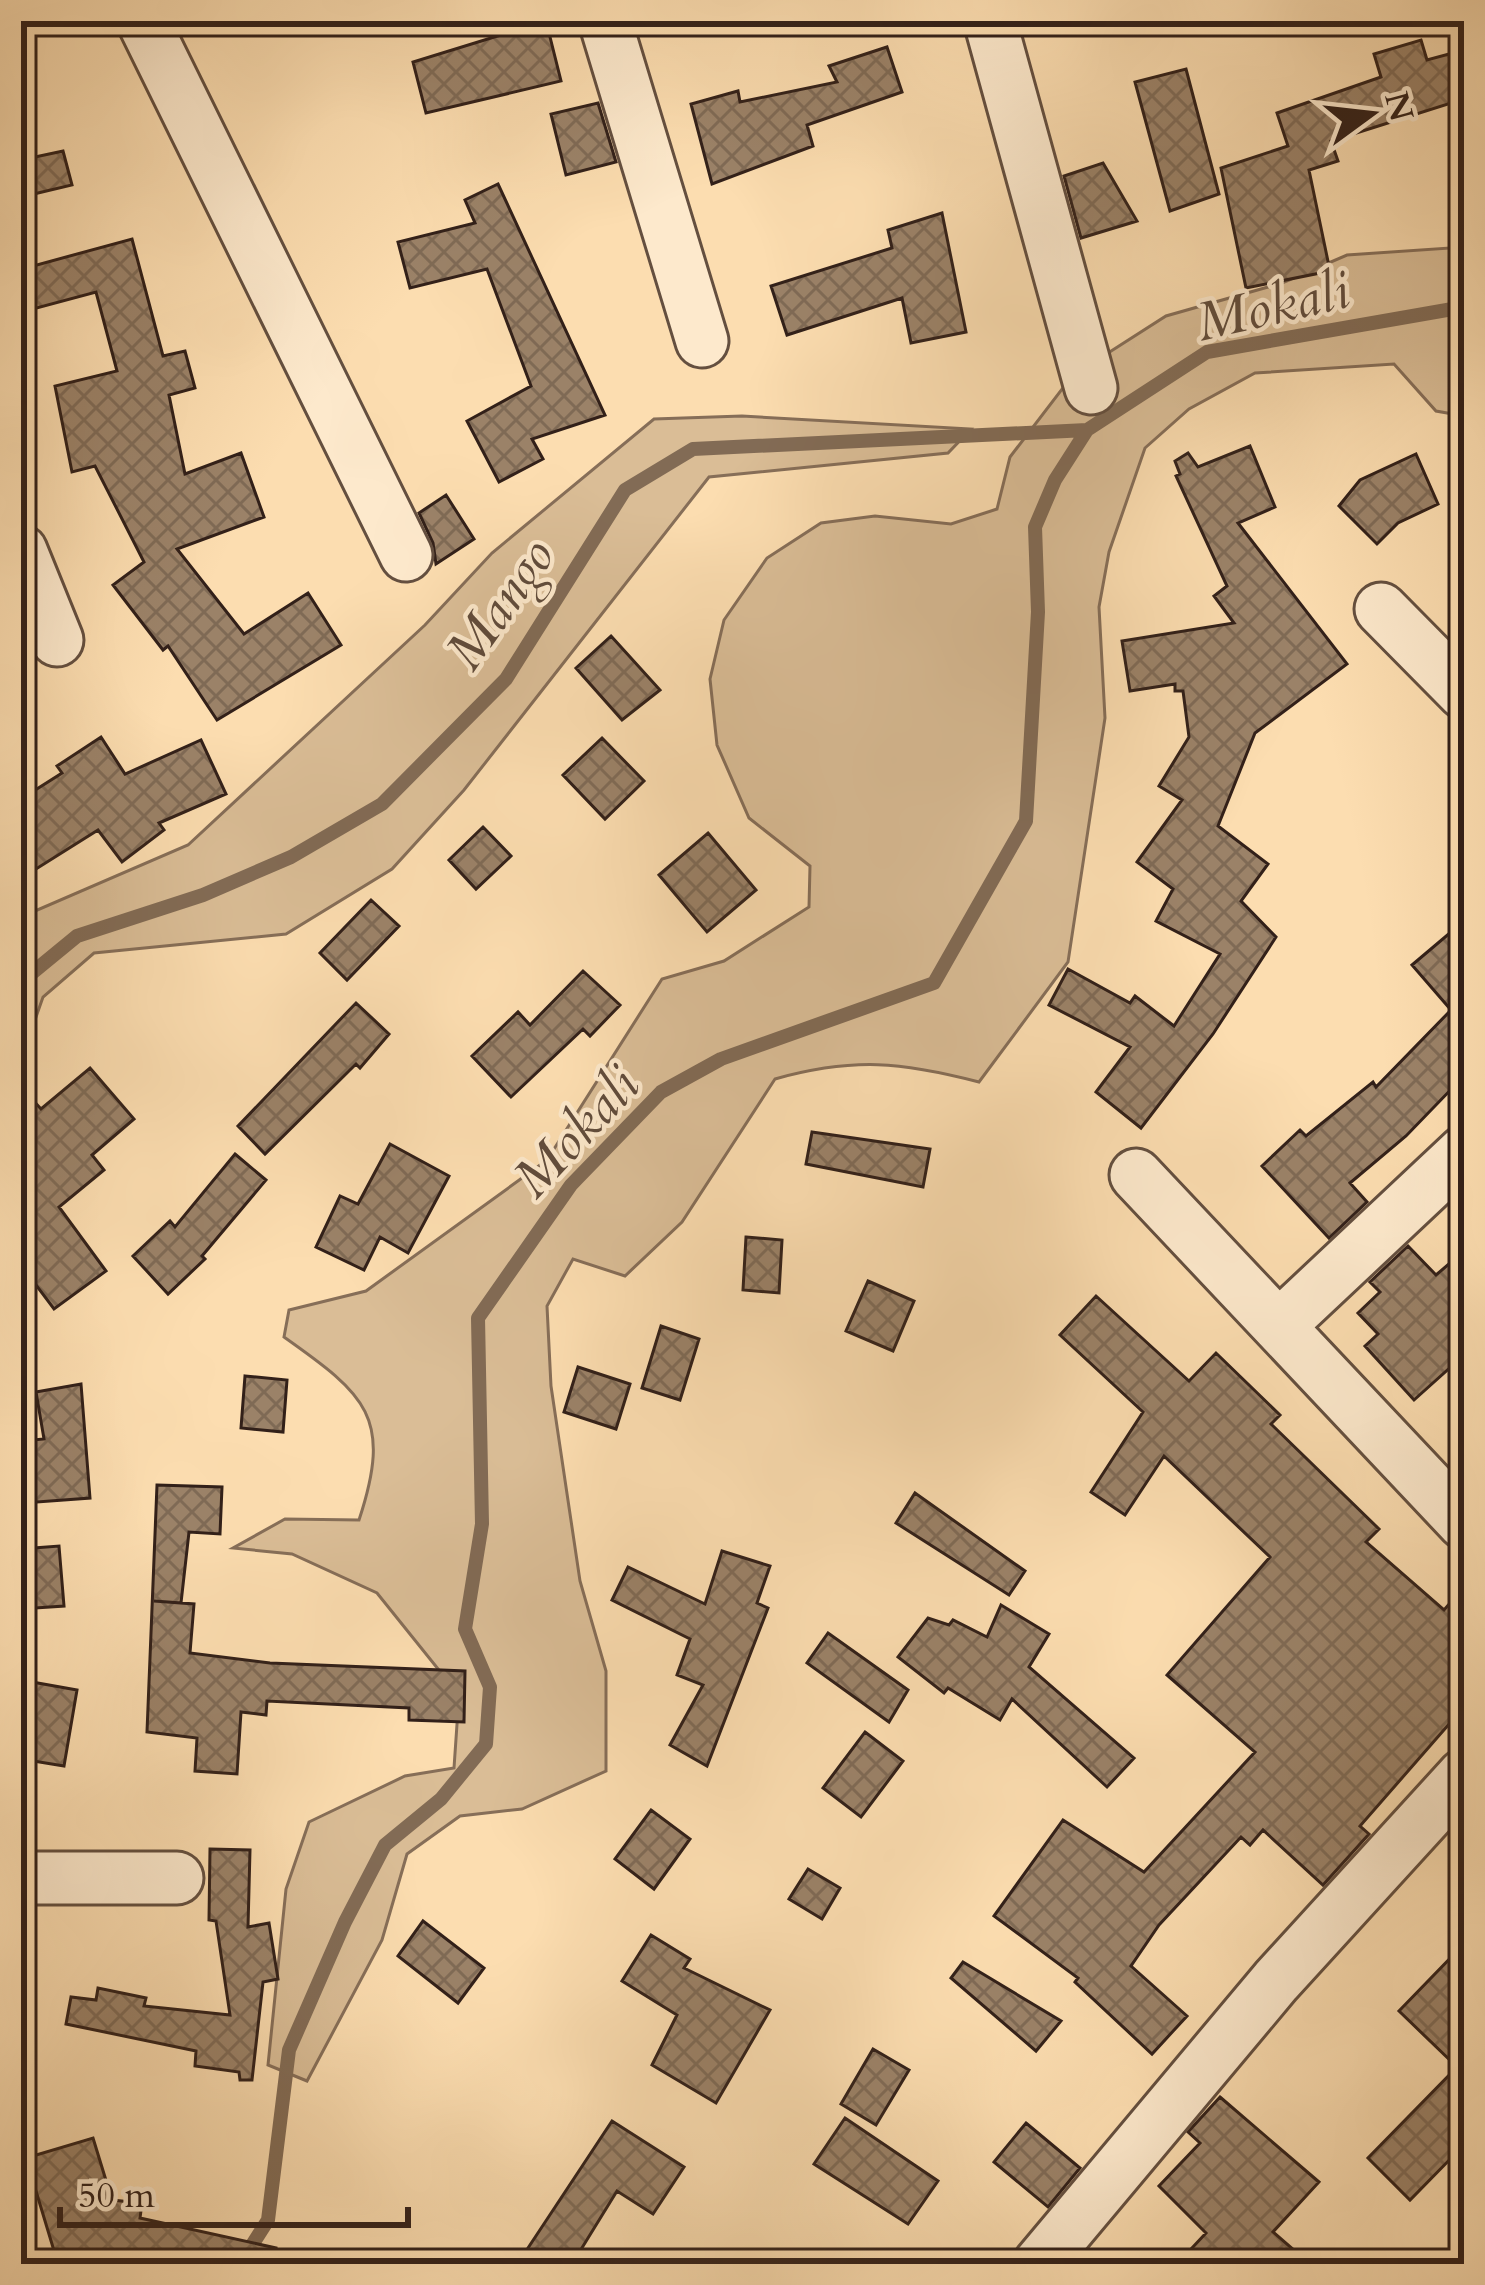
<svg xmlns="http://www.w3.org/2000/svg" width="1485" height="2285" font-family="Cardo,serif">
<style>
.grass{fill:#dabd96;stroke:#866e58;stroke-width:3}
.lines{fill:none;stroke-linecap:round;stroke-linejoin:round}
.stream{stroke:#826b55;stroke-width:14}
.building{fill:url(#building-cross-hatch);stroke:#322019;stroke-width:3}
.street-casing{stroke:#644f3f;stroke-width:57}
.street{stroke:#fde9cc;stroke-width:51}
.labels{text-anchor:middle;stroke-width:9;stroke-linejoin:round;paint-order:stroke}
.water-label{font-size:54px;font-style:italic;fill:#614c3c;stroke:#fde9cc}
</style>
<defs>
<pattern id="building-cross-hatch" width="8" height="8" patternUnits="userSpaceOnUse" patternTransform="scale(3)"><rect width="8" height="8" fill="#9b8268"/><path d="M0 0l8 8M0 8l8-8" fill="none" stroke="#7f6a55"/></pattern>
</defs>
<rect width="100%" height="100%" fill="#fcddb0"/>
<filter id="stains"><feTurbulence type="fractalNoise" baseFrequency=".00167" numOctaves="4"/><feColorMatrix values="0 0 0 0 .2 0 0 0 0 .09 0 0 0 0 .02 0 0 0 .5 -.17"/></filter>
<radialGradient id="worn" r=".72"><stop offset=".6" stop-color="#630" stop-opacity="0"/><stop offset="1" stop-color="#630" stop-opacity=".3"/></radialGradient>
<!-- grass -->
<path class="grass" d="M1464,247v169l-28,-5 -42,-47 -139,9 -66,36 -44,39 -36,104 -10,55 6,111 -37,244 -89,120c-77,-20 -125,-25 -204,-3l-93,143 -57,54 -52,-17 -26,47 4,80 29,195 26,90v100l-84,38 -62,7 -53,38 -25,86 -75,141 -39,-16 18,-176 23,-67 96,-46 49,-8 5,-73 -82,-102 -85,-39 -59,-6 52,-29 74,1c34,-103 7,-125 -75,-183l5,-27 77,-19 181,-131 115,-181 62,-18 85,-54 1,-41 -61,-48 -32,-73 -7,-66 14,-59 43,-62 54,-35 54,-7 76,8 46,-15 13,-52 62,-81 94,-60 116,-33 65,-28z
M742,416l229,13 -23,24 -239,24 -245,313 -72,79 -106,65 -192,19 -51,44 -22,63v-143l167,-72 237,-220 67,-72 162,-134z"/>
<g class="lines">
<!-- stream -->
<path class="stream" d="M21,982l56,-46 126,-41 88,-38 91,-53 124,-125 119,-189 68,-41 394,-19
M240,2264l28,-44 21,-170 56,-128 40,-77 56,-46 45,-55 4,-57 -25,-58 17,-105 -4,-206 93,-133 90,-93 60,-33 213,-76 92,-162 12,-209 -3,-85 20,-47 32,-50 120,-78 257,-45"/>
</g>
<!-- building -->
<path class="building" d="M546,21l15,60 -135,32 -13,-51z
M1421,40l6,20 37,-10v49l-133,42 7,20 -29,9 21,101 -84,17 -25,-120 67,-22 -11,-33 104,-36 -7,-23z
M887,47l15,45 -95,33 6,21 -101,38 -21,-80 47,-13 2,11 97,-20 -8,-16z
M1186,69l33,125 -49,17 -35,-129z
M598,103l18,59 -50,13 -15,-61z
M63,151l9,34 -51,12v-37z
M1103,163l34,58 -56,17 -17,-62z
M498,184l107,231 -73,24 11,20 -44,23 -32,-61 64,-35 -44,-117 -77,19 -12,-46 77,-19 -10,-23z
M942,213l24,119 -55,11 -9,-45 -115,37 -16,-49 121,-38 -4,-18z
M132,239l31,117 22,-5 10,37 -26,7 16,79 56,-21 23,64 -87,32 67,85 64,-41 33,52 -124,75 -49,-74 -5,4 -50,-65 31,-23 -49,-96 -23,6 -17,-86 62,-15 -21,-79 -63,17 -11,-40z
M1250,446l25,61 -37,16 109,141 -92,69 -37,93 50,38 -27,37 35,36 -63,97 -72,94 -45,-36 34,-45 -81,-42 19,-36 62,34 5,-7 39,30 46,-72 -64,-33 17,-32 -36,-27 45,-62 -23,-14 30,-49 -6,-46h-8v-7l-45,7 -8,-50 112,-18 -20,-27 13,-10 -51,-110 4,-2 -5,-13 13,-8 10,14z
M1416,454l22,50 -40,19 -21,21 -38,-38 21,-26z
M446,495l28,44 -38,25 -3,-21 -14,-30z
M611,636l49,54 -38,30 -46,-52z
M101,737l24,37 76,-34 25,54 -67,29 5,7 -42,32 -24,-32 -62,39 -15,-25v-45l41,-26 -5,-7z
M602,738l42,43 -39,38 -42,-44z
M483,827l28,29 -35,33 -27,-29z
M708,833l48,57 -49,42 -48,-57z
M371,900l28,26 -52,54 -27,-27z
M1464,921v155l-58,60 -56,47 17,19 -38,36 -67,-72 38,-36 6,6 67,-54 3,5 75,-77 -39,-45z
M583,971l37,34 -30,31 -7,-7 -72,68 -39,-41 46,-44 12,13z
M356,1003l33,31 -29,34 -4,-4 -91,90 -27,-28z
M90,1068l44,51 -42,36 12,15 -45,37 47,64 -52,38 -33,-44v-178l20,22z
M812,1132l118,17 -7,38 -117,-23z
M390,1144l59,32 -41,77 -28,-16 -16,33 -48,-23 24,-51 18,8z
M235,1154l31,26 -64,76 3,3 -37,35 -35,-38 37,-35 5,6z
M746,1237l36,3 -3,53 -36,-3z
M1408,1246l28,29 28,-24v104l-50,45 -49,-54 13,-12 -20,-21 22,-21 -10,-10z
M868,1281l46,20 -21,50 -47,-20z
M1096,1296l93,85 27,-28 64,62 -9,9 108,105 -13,13 78,68 20,-23v120l-104,119 9,8 -46,51 -60,-55 -13,15 -9,-8 -82,88 -28,41 56,50 -35,38 -77,-72 3,-4 -84,-62 69,-96 81,52 111,-120 -88,-77 103,-118 -106,-101 -39,59 -34,-23 52,-80 -83,-77z
M661,1326l38,13 -19,61 -38,-12z
M578,1367l52,17 -14,45 -52,-17z
M245,1376l42,4 -4,52 -42,-4z
M81,1384l9,114 -66,5 -3,-62 23,-2 -8,-47z
M157,1485l65,2 -2,47 -31,-2 -8,71 -27,-2 40,3 -4,49 80,10 195,8 -1,51 -55,-2v-12l-142,-7 -1,14 -25,-3 -4,62 -42,-3 2,-33 -50,-6z
M915,1493l110,78 -16,24 -113,-72z
M59,1546l5,60 -43,3v-60z
M722,1551l48,15 -13,37 11,5 -61,158 -37,-21 33,-60 -26,-10 13,-36 -78,-39 16,-33 77,37z
M1001,1605l48,29 -20,33 105,91 -27,29 -95,-88 -12,21 -52,-32 -4,5 -46,-36 30,-39 21,7 4,-5 34,17z
M828,1633l80,57 -19,32 -82,-59z
M21,1680l56,10 -13,76 -43,-7z
M865,1732l38,29 -42,56 -38,-29z
M651,1810l39,29 -36,50 -39,-30z
M210,1849l40,1 -2,77 21,-4 9,56 -15,3 -11,98h-12l-1,-8 -44,-6 1,-15 -130,-27 5,-27 25,3 2,-12 48,10 -2,8 86,9 -14,-94 -7,-1z
M808,1869l32,19 -18,31 -33,-20z
M423,1921l61,47 -26,35 -60,-47z
M651,1935l39,24 -6,9 86,42 -54,93 -64,-38 25,-50 -55,-34z
M1464,1944v201l-54,55 -42,-42 89,-91 -58,-56z
M963,1962l98,59 -25,30 -85,-73z
M873,2049l36,21 -33,55 -35,-21z
M1220,2097l99,85 -46,50 37,32h-133l29,-31 -47,-47 41,-43 -12,-11z
M845,2118l93,63 -30,43 -94,-60z
M612,2121l72,46 -31,47 -36,-23 -45,73h-26l-20,-13z
M1026,2123l54,45 -32,39 -54,-45z
M93,2138l19,62 30,3 -2,15 136,30 -2,16h-216l-32,-106z"/>
<g class="lines">
<!-- street casing -->
<g class="street-casing">
<path id="street" d="M143,21l263,534
M605,21l97,320
M990,21l101,367
M21,551l36,89
M1381,609l83,84
M1136,1175l328,348
M1279,1326l185,-174
M21,1878h156
M1039,2264l237,-283 188,-206"/>
</g>
<!-- street -->
<use href="#street" class="street"/>
</g>
<g class="labels">
<!-- water labels -->
<g class="water-label">
<text transform="translate(1272 305) rotate(-13)" y="19">Mokali</text>
<text transform="translate(499 603) rotate(-55)" y="19">Mango</text>
<text transform="translate(575 1131) rotate(-47)" y="19">Mokali</text>
</g>
</g>
<!-- margin -->
<rect width="1485" height="2285" fill="none" stroke="#fcddb0" stroke-width="72"/>
<rect x="24" y="24" width="1437" height="2237" fill="none" stroke="#322019" stroke-width="6"/>
<rect x="36" y="36" width="1413" height="2213" fill="none" stroke="#322019" stroke-width="3"/>
<!-- north arrow -->
<g transform="translate(1371 114) rotate(75)" stroke="#fde9cc" stroke-width="9" paint-order="stroke">
<path d="M0-9L21 45L0 30L-21 45Z" fill="#322019"/>
<text y="-18" font-size="33" font-weight="bold" text-anchor="middle" fill="#322019">N</text>
</g>
<!-- scale -->
<path d="M60 2207v18h348v-18" fill="none" stroke="#322019" stroke-width="6"/>
<text x="78" y="2207" font-size="36" fill="#322019" stroke="#fde9cc" stroke-width="9" paint-order="stroke">50 m</text>
<rect width="100%" height="100%" filter="url(#stains)"/>
<rect width="100%" height="100%" fill="url(#worn)"/>
</svg>
